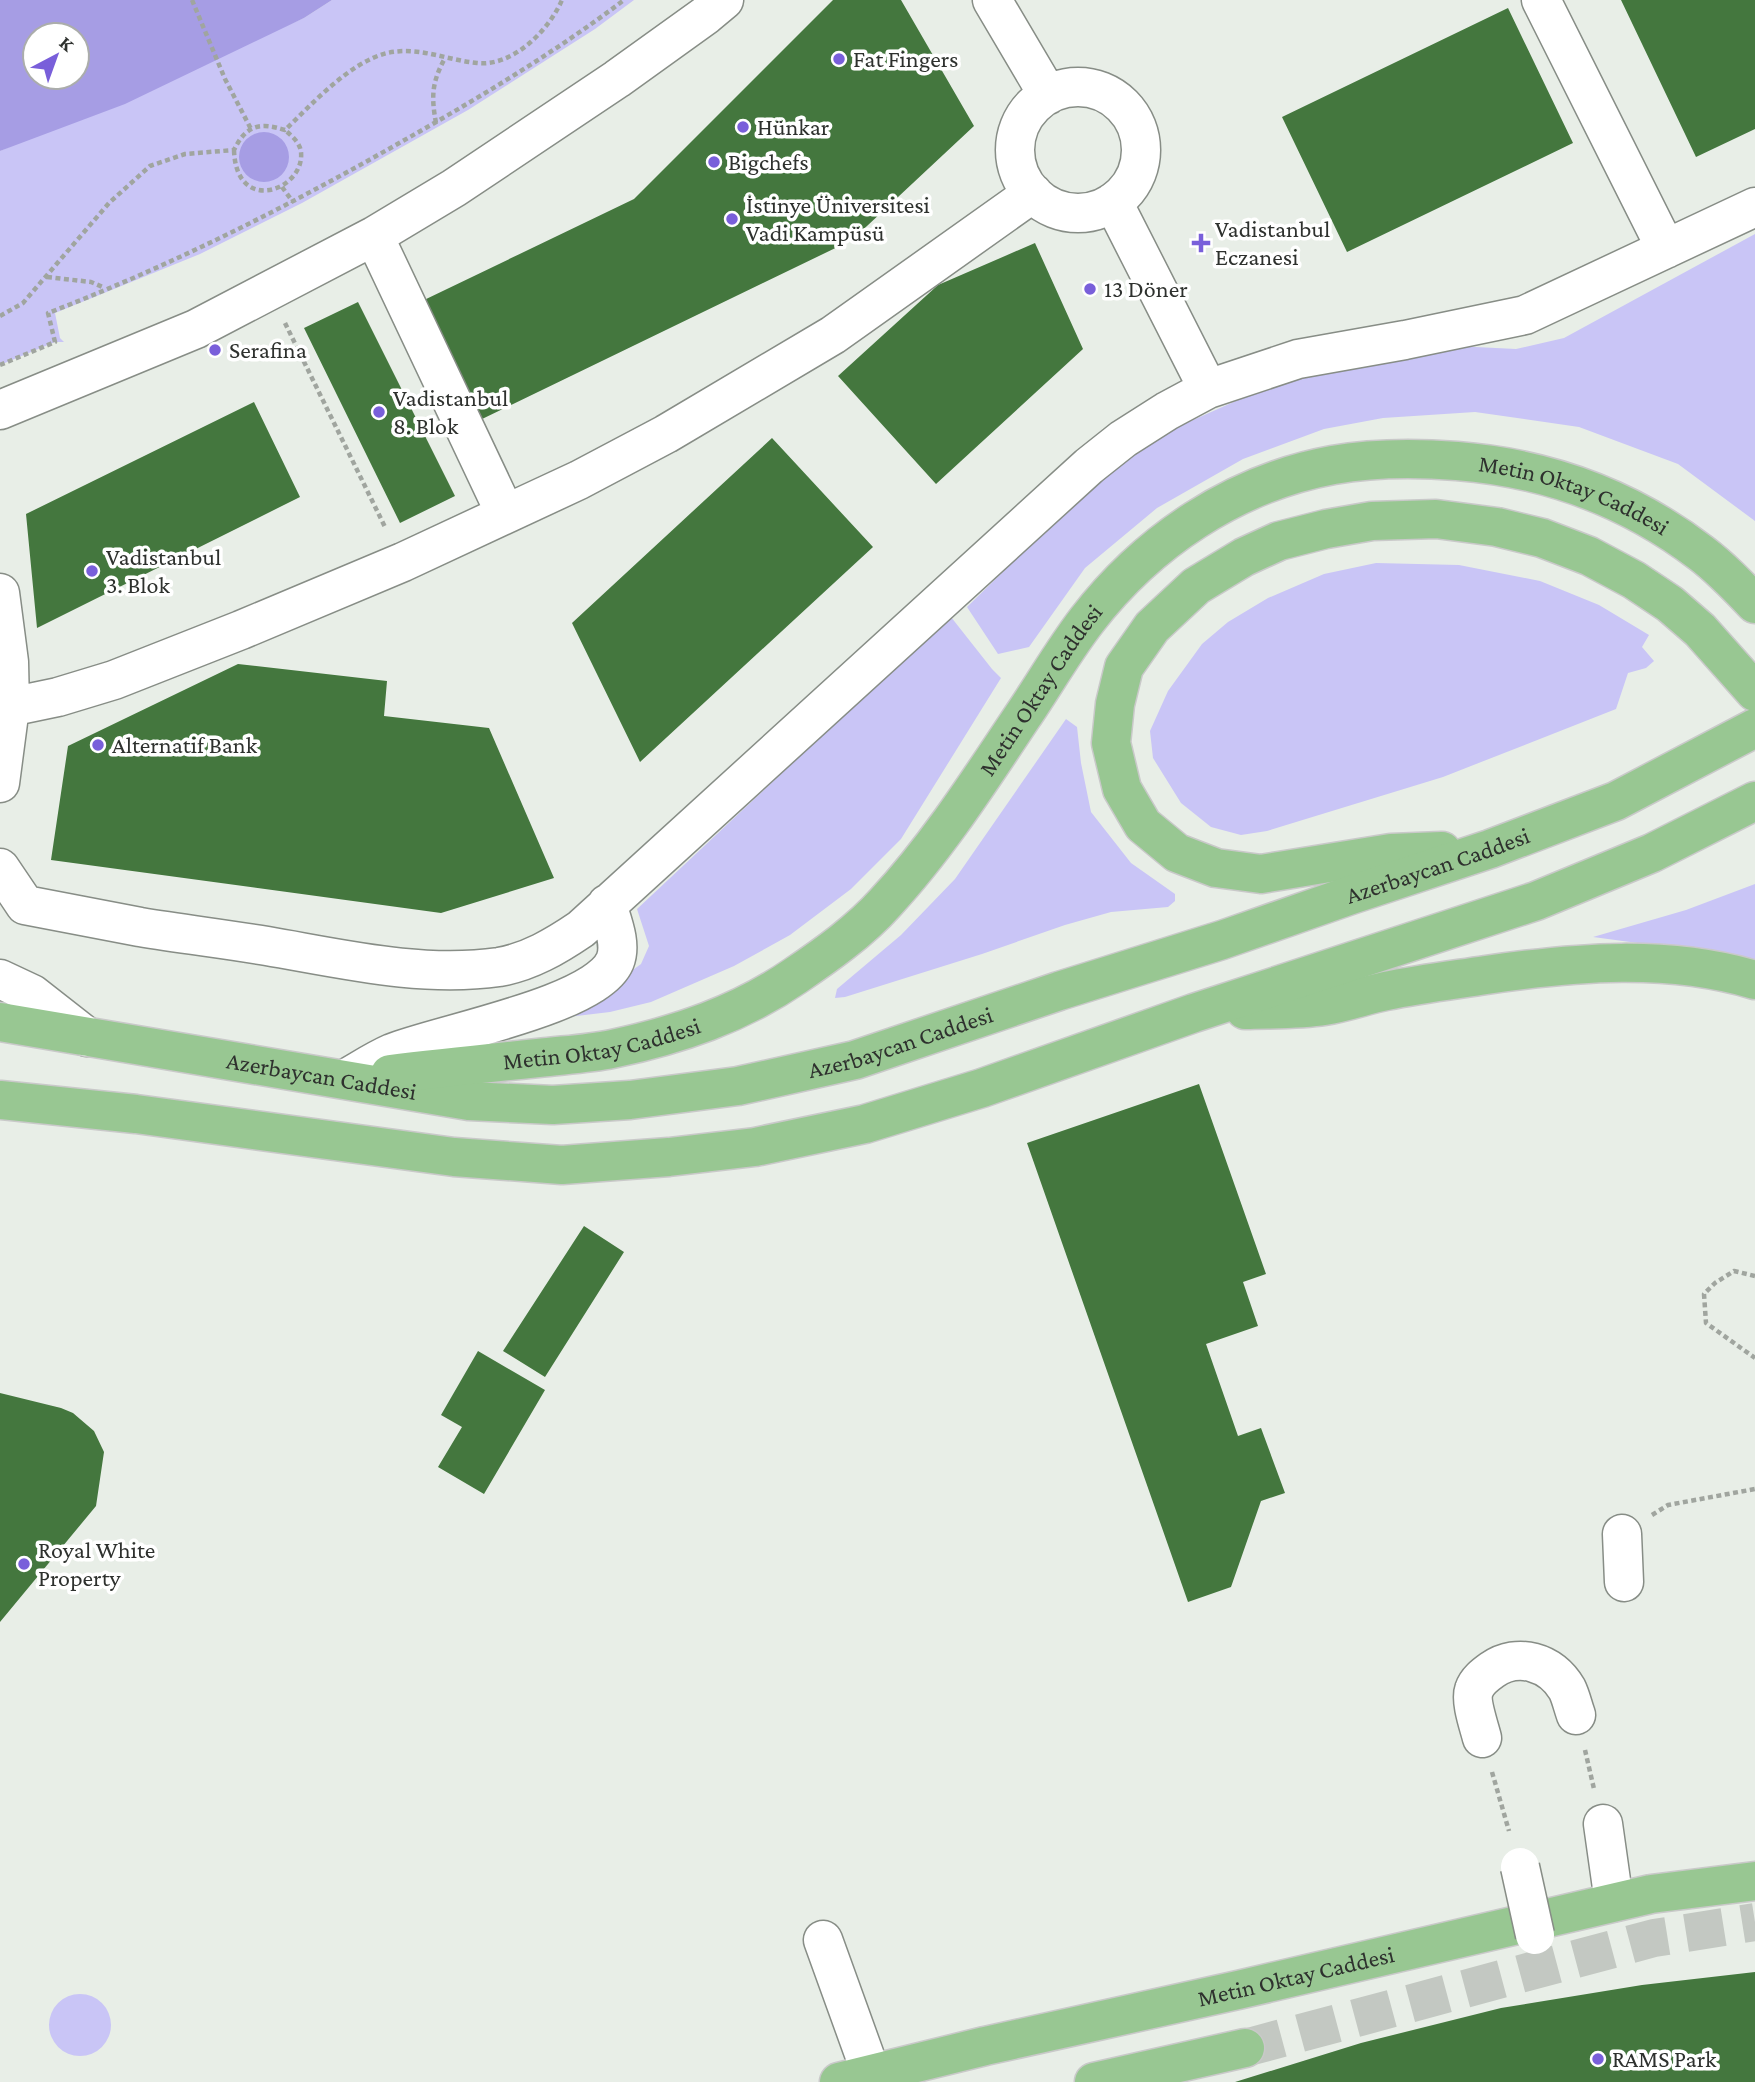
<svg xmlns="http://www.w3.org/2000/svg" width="1755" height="2082" font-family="'Crimson Pro',serif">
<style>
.green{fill:#c9c5f6}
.water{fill:#a69de4;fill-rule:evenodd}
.building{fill:#44773e}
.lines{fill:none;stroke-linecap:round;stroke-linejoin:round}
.major-tunnel{stroke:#c3c8c2;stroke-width:38;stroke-dasharray:38 19;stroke-linecap:butt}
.minor-casing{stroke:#878d86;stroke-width:41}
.major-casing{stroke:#c9c9c9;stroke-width:41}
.path{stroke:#a0a59f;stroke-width:4.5;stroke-dasharray:5 3.5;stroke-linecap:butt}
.minor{stroke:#fff;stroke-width:38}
.major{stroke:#98c792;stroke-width:38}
.minor-bridge-casing{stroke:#878d86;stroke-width:41;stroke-linecap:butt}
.minor-bridge{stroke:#fff;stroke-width:38}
.poi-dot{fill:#795fda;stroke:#fff;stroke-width:2.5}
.labels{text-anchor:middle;stroke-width:7;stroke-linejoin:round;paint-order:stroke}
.poi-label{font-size:24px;fill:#2e312e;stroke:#fff;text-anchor:start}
.street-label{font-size:24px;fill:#2e312e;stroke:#fff}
</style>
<rect width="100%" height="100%" fill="#e8eee7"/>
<!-- green -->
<path class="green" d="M332,0h302l-39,29 -127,81 -166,93 -102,51 -145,59 5,25 4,4h-9l-55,23v-214l304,-133z
M1755,234v287l-77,-57 -99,-37 -104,-15 -92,6 -59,11 -81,30 -86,49 -72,60 -56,79 -31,7 -31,-47 114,-112 83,-62 83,-37 120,-38 68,-13 81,4 48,-11z
M1376,563l83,2 81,16 59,24 50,30 -7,12 12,14 -8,7 -18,5 -12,36 -173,68 -176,54 -26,4 -30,-8 -30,-24 -28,-45 -3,-27 18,-40 34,-47 26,-22 40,-24 56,-24z
M951,617l41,52 9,9 -100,161 -50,50 -61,46 -56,31 -83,36 -41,10 -42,5 73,-53 8,-18 -12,-37 145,-136z
M1066,719l11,8 4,36 10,49 40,51 44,31v7l-7,6 -57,5 -46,13 -83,29 -137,43 -10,1 2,-9 64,-54 54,-56z
M1755,884v80l-28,-9 -134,-18 93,-27z
M49 2025a31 31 0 1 1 62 0a31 31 0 1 1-62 0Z"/>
<!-- water -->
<path class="water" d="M0,0h332l-28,18 -179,86 -125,47zM77,35v42h-42v-42z
M239 157a25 25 0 1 1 50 0a25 25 0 1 1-50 0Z"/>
<!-- building -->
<path class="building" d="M833,0h68l73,126 -122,114 -372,180 -58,-119 212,-102z
M1621,0h134v129l-59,28z
M1508,8l65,135 -226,109 -65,-135z
M1035,243l48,106 -147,135 -98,-108 100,-91z
M358,302l97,194 -55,27 -96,-195z
M254,402l46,95 -263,131 -11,-114z
M772,438l101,109 -233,215 -68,-139z
M238,664l149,17 -3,35 105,12 65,150 -113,35 -390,-53 17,-114z
M1199,1084l67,190 -23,8 15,44 -52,18 32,92 23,-8 24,65 -24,8 -30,86 -43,15 -161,-459z
M584,1226l40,26 -79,125 -42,-26z
M478,1351l67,39 -61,104 -46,-27 24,-40 -21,-12z
M0,1393l61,15 12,5 21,18 10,21 -8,54 -96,116z
M1755,1972v110h-520l126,-39 140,-35 141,-23z"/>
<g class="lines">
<!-- major-tunnel -->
<path class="major-tunnel" d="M1245,2048l409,-110 101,-16"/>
<!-- minor casing -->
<g class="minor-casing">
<path id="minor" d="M992,0l56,95
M1541,0l125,249
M1015 150a63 63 0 1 1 126 0a63 63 0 1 1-126 0Z
M1113,202l95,187
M374,236l131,277
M0,410l196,-81 178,-93 80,-48 163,-109 89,-64 18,-15
M0,593l9,69 1,45 -10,76
M0,706l10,1 48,-10 56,-17 127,-50 162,-68 176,-82 87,-46 167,-99 200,-142
M0,868l25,37c38,7 77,15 115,22 42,7 85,12 127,19 76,13 155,32 232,21 30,-5 57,-21 82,-38l508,-463 34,-27 44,-28 41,-22 90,-30 107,-19 120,-25 230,-108
M0,979l32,15 55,43
M345,1079c16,-9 31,-19 47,-26 47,-19 204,-47 223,-92 7,-17 -3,-40 -8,-57
M1622,1534l2,48
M1482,1738c-3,-12 -12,-37 -8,-48 3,-9 11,-15 18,-20 26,-18 59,-8 75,19 4,8 6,18 9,26
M1603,1824l11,78
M823,1940l48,133"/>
</g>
<!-- major casing -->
<g class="major-casing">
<g id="major">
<path d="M1442,851l-51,2 -130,21 -45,-6 -39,-15 -34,-28 -21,-36 -11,-46 4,-39 9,-37 28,-40 44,-41 48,-29 35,-16 47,-12 46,-8 64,-2 61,8 45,11 47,18 45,24 36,24 30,26 55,62"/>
<path d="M1245,1010c26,-1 54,0 79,-4 21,-3 42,-11 62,-15 33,-7 67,-11 100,-16 90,-13 181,-21 269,5"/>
<path id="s1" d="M0,1022l469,79 84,4 77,-5 108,-14 117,-26 204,-69 163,-51 129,-45 139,-46 126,-48 139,-73"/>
<path id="s2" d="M390,1074c50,-6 99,-11 148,-16 25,-3 50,-4 74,-9 66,-14 128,-35 183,-73 31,-21 65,-45 90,-73 52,-56 95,-123 137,-186 22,-32 41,-66 65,-97 60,-78 147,-137 246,-155 40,-7 83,-7 124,-4 89,7 172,37 244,92 20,15 37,33 54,51"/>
<path d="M0,1100l136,14 318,43 108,8 107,-8 86,-10 110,-23 117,-36 212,-75 342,-112 116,-48 103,-52"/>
<path id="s3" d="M839,2082l146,-36 253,-56 413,-96 104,-13"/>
<path d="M1094,2082l151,-34"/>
</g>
</g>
<!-- path -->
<path class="path" d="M192,0l33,79 26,50
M436,123c-5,-27 -4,-41 9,-65
M234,150c2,66 71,40 67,2 -1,-9 -9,-16 -16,-22
M282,187l11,15
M47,277l44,5 14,6
M0,316l23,-13 86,-100 41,-37 35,-12 49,-4c12,-25 26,-28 51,-20 27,-26 65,-68 102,-77 32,-7 59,7 90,10 36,4 72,-33 85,-63
M285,323l101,206
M0,365l55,-23 -7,-29c122,-47 239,-106 353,-171 76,-43 153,-89 223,-142
M1755,1276l-21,-5 -19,12 -11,11 2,29 49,35
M1652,1515l16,-10 87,-16
M1585,1750l9,39
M1492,1772l17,59"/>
<!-- minor -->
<use href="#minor" class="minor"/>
<!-- major -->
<use href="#major" class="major"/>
<!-- minor-bridge casing -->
<g class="minor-bridge-casing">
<path id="minor-bridge" d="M1520,1867l15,68"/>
</g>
<!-- minor-bridge -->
<use href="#minor-bridge" class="minor-bridge"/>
</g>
<!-- markers -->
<g class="poi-dot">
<circle cx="839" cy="59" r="7"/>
<circle cx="743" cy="127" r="7"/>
<circle cx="714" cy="162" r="7"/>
<circle cx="732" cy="219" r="7"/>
<path d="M1197.5 232.5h7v7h7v7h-7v7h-7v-7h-7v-7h7z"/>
<circle cx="1090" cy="289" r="7"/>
<circle cx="215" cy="350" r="7"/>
<circle cx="379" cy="412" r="7"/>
<circle cx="92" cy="571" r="7"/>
<circle cx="98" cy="745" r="7"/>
<circle cx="24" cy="1564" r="7"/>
<circle cx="1598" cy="2059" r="7"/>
</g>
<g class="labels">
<!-- poi labels -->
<g class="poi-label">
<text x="853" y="67">Fat Fingers</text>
<text x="757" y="135">Hünkar</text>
<text x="728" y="170">Bigchefs</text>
<text x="746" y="213">İstinye Üniversitesi<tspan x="746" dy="28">Vadi Kampüsü</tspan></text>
<text x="1215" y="237">Vadistanbul<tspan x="1215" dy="28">Eczanesi</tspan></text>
<text x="1104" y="297">13 Döner</text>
<text x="229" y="358">Serafina</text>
<text x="393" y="406">Vadistanbul<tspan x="393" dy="28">8. Blok</tspan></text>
<text x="106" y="565">Vadistanbul<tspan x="106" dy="28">3. Blok</tspan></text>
<text x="112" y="753">Alternatif Bank</text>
<text x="38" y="1558">Royal White<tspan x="38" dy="28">Property</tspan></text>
<text x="1612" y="2067">RAMS Park</text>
</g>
<!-- street labels -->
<g class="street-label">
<text dy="8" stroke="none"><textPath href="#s2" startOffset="1430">Metin Oktay Caddesi</textPath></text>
<text dy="8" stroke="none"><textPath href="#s2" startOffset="802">Metin Oktay Caddesi</textPath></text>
<text dy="8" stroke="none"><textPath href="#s1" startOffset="1480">Azerbaycan Caddesi</textPath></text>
<text dy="8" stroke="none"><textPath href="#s1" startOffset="914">Azerbaycan Caddesi</textPath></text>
<text dy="8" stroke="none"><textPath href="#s2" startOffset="214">Metin Oktay Caddesi</textPath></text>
<text dy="8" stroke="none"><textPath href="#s1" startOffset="326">Azerbaycan Caddesi</textPath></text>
<text dy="8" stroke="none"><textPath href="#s3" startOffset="469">Metin Oktay Caddesi</textPath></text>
</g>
</g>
<!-- north arrow -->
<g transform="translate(56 56) rotate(41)"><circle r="33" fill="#ffffff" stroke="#abadab" stroke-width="2"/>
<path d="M0-5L12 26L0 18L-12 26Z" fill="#795fda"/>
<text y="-10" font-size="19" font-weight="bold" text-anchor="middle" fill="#2e312e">K</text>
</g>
</svg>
